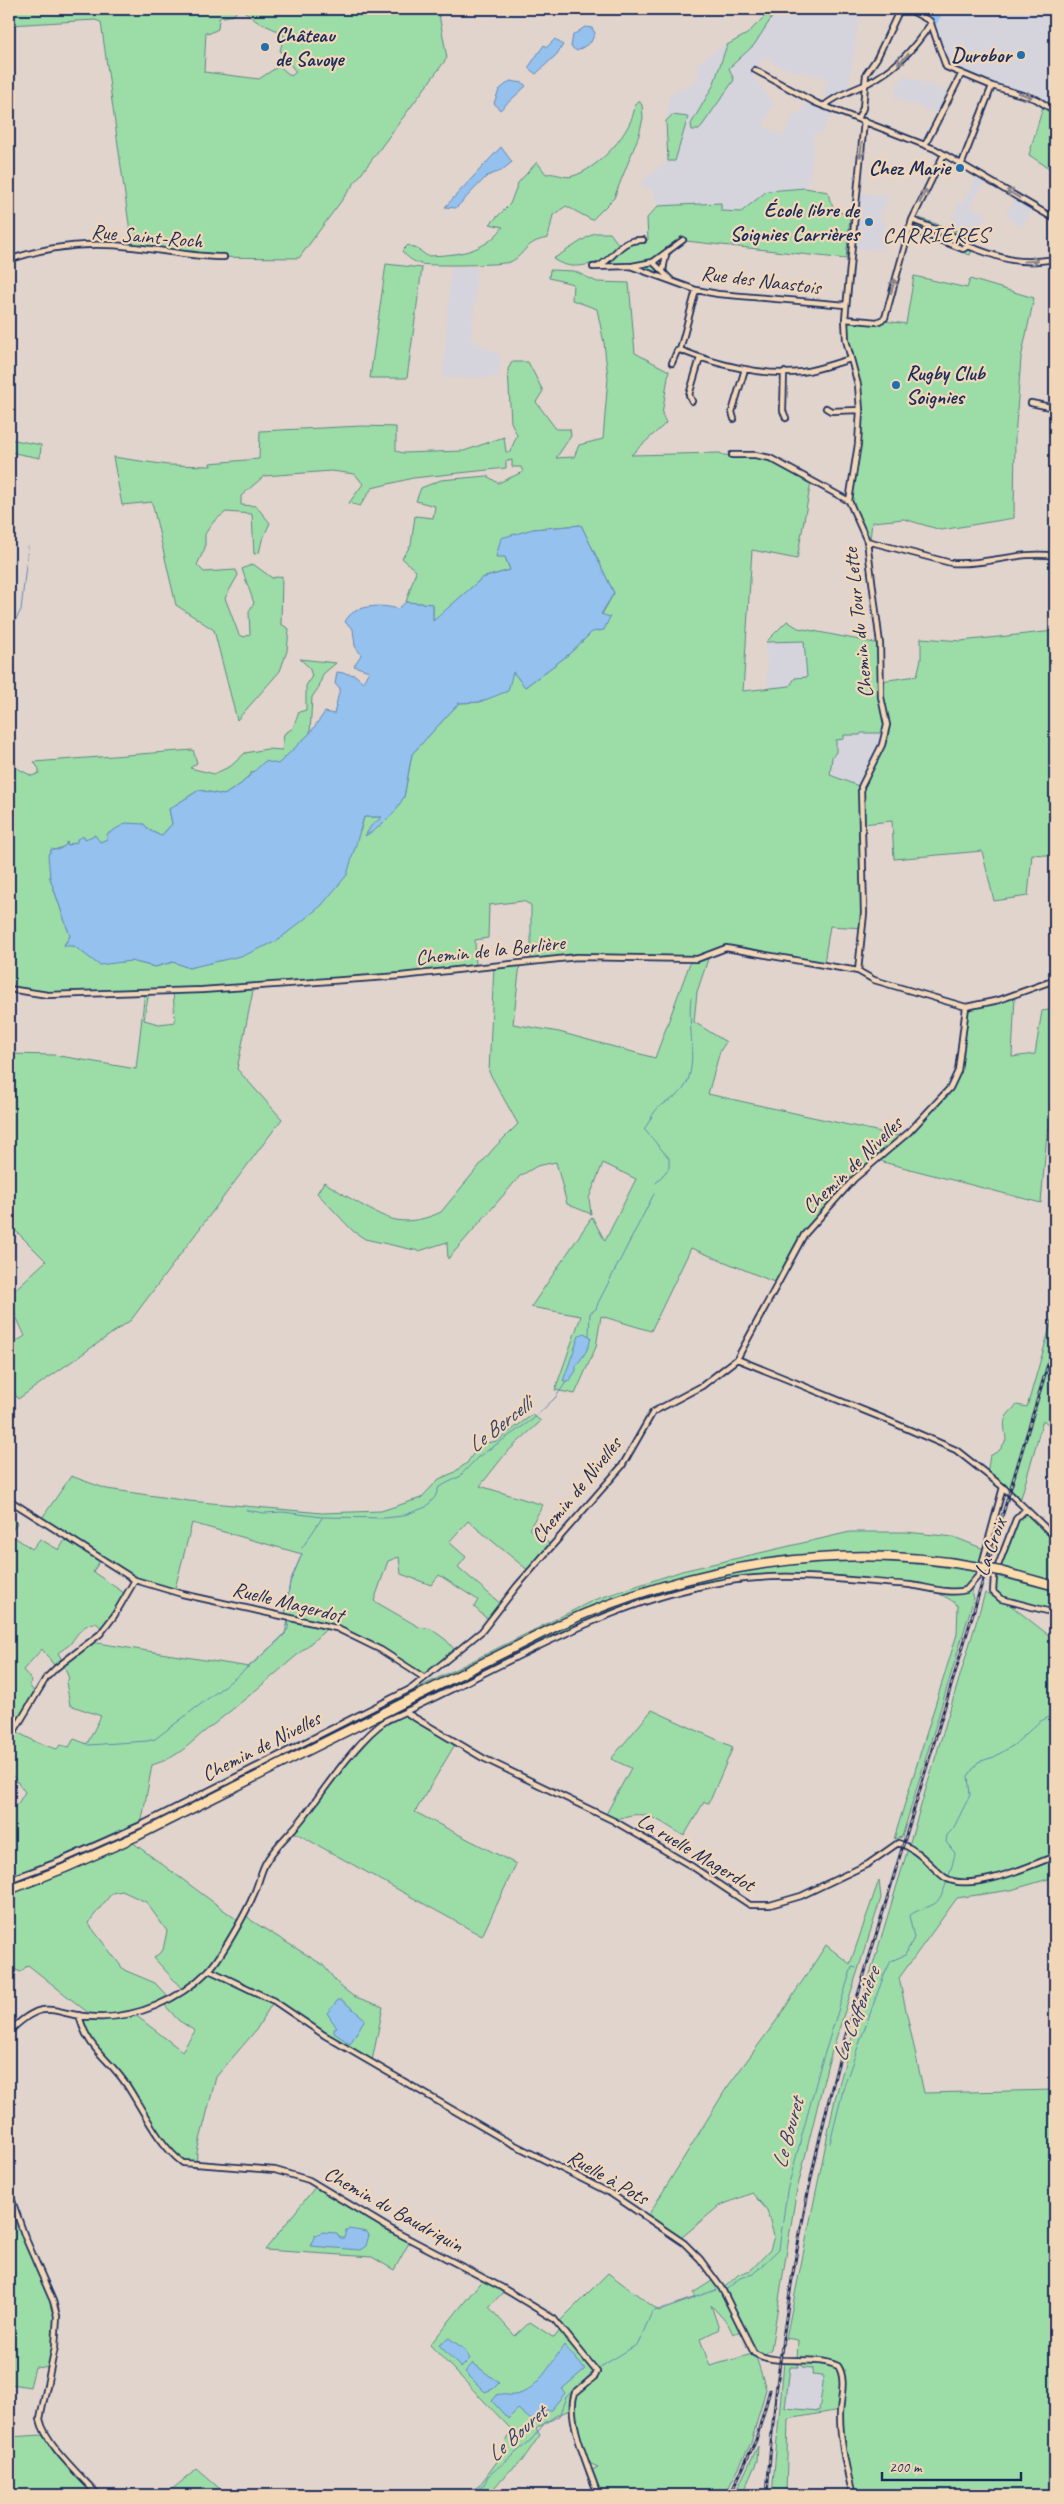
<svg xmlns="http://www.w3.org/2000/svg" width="1064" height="2504" font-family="Caveat,sans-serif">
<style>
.built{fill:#d5d3dc}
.green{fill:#9cdda7;stroke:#5c8682;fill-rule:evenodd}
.water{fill:#94c1ee;stroke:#6487b4}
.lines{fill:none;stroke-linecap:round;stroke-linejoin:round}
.stream{stroke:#6487b4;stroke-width:1}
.river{stroke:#94c1ee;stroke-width:9}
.minor-casing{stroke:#1b2f5e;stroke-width:8}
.trunk-casing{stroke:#1b2f5e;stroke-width:11}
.minor{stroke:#f2d6b8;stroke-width:4.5}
.trunk{stroke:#fcdcac;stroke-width:8}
.rail-casing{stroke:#1b2f5e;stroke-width:3}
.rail{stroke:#f2d6b8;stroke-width:1;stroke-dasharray:4;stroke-linecap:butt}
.trunk-bridge-casing{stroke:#1b2f5e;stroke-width:11;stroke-linecap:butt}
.trunk-bridge{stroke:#fcdcac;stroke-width:8}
.oneway{stroke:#86828b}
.poi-dot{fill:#1f6fb2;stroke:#f2d6b8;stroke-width:2}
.labels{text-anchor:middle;stroke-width:4.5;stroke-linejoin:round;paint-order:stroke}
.poi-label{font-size:21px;font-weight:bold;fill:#1b2f5e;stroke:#f2d6b8;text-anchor:end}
.street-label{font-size:21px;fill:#1b2f5e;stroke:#f2d6b8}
.neighbourhood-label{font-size:22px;letter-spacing:1px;fill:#1b2f5e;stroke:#f2d6b8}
.water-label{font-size:22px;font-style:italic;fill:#2d4574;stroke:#f2d6b8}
</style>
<rect width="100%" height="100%" fill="#e1d4cd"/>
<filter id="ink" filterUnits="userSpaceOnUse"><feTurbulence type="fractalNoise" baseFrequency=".02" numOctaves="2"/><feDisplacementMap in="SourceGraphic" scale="10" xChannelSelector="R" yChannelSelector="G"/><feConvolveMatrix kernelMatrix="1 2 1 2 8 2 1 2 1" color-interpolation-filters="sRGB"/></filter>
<g filter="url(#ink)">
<!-- built -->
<path class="built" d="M768,9h92l-12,81 -19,7 -7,-4 6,-15 -45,-10 -19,-11 -12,18 21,28 -10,23 20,10 12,-23 5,2 8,-17 26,11 -13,25 -7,-1 -3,38 -6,17 -38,3 -26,21 -20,-1 -1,-8 -62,3 -6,-17 -15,-4 31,-24 -2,-40 3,-25 30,-17 -2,-15 21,-15 29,-15 23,-24z
M914,9h141v102l-11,-10 -63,-21 -32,-14 -17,-48z
M904,75l45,18 -10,21 -44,-16 2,-13z
M977,177l8,4 -15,26 16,7 -9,24 -28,-10 10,-25 3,1z
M858,193l29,3v7l-8,10 2,3 -2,5 7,2 -4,27 -29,-2z
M1015,199l17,10 -10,18 -10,-4 1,-3 -7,-5z
M451,267h26l-6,74 29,14 -1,22 -56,1z
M804,641l3,36 -16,9 -23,4 -2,-48z
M887,732l-26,55 -31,-12 2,-18 4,-6v-12l8,-4z
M790,2366l35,4 -6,41 -34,-3z"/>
<!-- green -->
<path class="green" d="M9,9h429l9,49 -148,200 -99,-1 -68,-11 -31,-224 -6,-2 -86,5zM238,9c10,2 12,9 20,13 10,5 18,7 26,13l-4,16 16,21 -5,4 -12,-10 -20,13 -55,-7 2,-41 2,3 10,-5 1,-11 15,-3z
M771,10l3,4 -20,31 -25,23 5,12 -35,50h-7l-1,-6 22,-38 14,-41 20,-11z
M639,101l3,4 1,13 -4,17 -25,63 -22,22 -26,-14 -13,9 -5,23c-25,4 -22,17 -38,24 -8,3 -79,4 -89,2 -9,-3 -13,-6 -19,-13l6,-6 11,5 8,6c30,-1 57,-3 76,-29l-13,-3 20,-20 8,-21 19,-21 9,12c10,-2 19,5 27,2 25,-7 61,-45 62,-72z
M1044,103l11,8v61l-26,-17z
M672,115l16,2 -13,44h-7l-2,-40z
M805,188l23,4c3,16 7,19 22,24l-4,43 -160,-18c-18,14 -23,17 -16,41l-41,-14 -31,-1 4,-6c-18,5 -33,9 -49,-2l41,-26h16l9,12 12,-5h17l-1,-22 11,-12 63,-3v8l20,1 26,-21z
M919,218l58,20 -7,17 -55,-20z
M386,264l36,4 -15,110h-37z
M550,270l24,1 23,11 32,1 6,70 34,18 -7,43 4,9 -35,32 89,-2 3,2 41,2 47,25 -14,77 -45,-9 -9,141 47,-5 5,-8 12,-1 -3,-36 -38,1 21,-21 11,7 82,16 1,37 36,-5 4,-17v-21l40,3 93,-10 -4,-58 5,2v281l-23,-2 -4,42 -34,5 -12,-50 -88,8 -2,-38 -30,3 1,104 -33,-2 -6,37 -98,-15 -17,8 -12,36 -3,30 32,20 -6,9 -12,43 195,43 34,-34 19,-27 10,-69 49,-12 -3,62 23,-3 7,-43 13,-2v77l-5,40 -3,7 -6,70 -158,-41 -4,-5 -25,22 -50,56 -25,49 -88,-36 -40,83 -50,-15 -5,31 -21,47 -20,-4 26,-74 -50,-9 61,-90 13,24 31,-62 -33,-16 -14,35 2,16 -24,-10 -11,-42 -19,4 -17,10 -72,83 -1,-17 -28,9 -54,-12 -12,-8 -36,-38 7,-11c16,10 54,35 72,38 14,3 33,-2 45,-8l53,-64 24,-24 -29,-52 5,-106 26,-2 -7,60 46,8 96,26 36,-98 -114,-3 -46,6v-58l-8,-4 -34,4 -1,33 -13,2 1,27 -75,9 -147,10 -17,83 45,50 -151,201 -113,79 -7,-12 -2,2v-43l16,-10 -16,-35v-6l37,-34 -37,-37v-170l45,1 82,14 9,-77 -97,3 -39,-6v-225l23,12 7,-3v-4l-5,-7 159,-12 4,13 -7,5 24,6 17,-8 14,-13 22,-4 15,1 2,-16 9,-6 6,-16 7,-2v-24l6,-10 -3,-9 -9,-8 36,4 -13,11 -4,13 -7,10 -2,36 -32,32 -26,7 -11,12 -17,11 -25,-5 -30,19 3,15 -11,12 -12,-6 -5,-6 -43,18 -16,-3 -1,-3 -6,6 -10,3 -1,-3 -1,4 -15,5 -1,27 20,58 -6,9 10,1 25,18 32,-3 24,6 18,-5 16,6 171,-136 4,-15h18l-16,18 38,-38 8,-43 47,-51 21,-1 33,-30 12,15 43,-32 24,-23 22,-39 -33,-68 -48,4 -28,28 5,13 -28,8 -49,44v-18l-27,-2 10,-31 -14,-13 9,-13 4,-29 18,2 2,-12 -19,-5 5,-13 20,-8 46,-4 11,7 25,-11 -2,-5h-9v-7l-6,1v7l-93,10 -41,10 -12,18 -11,-3 14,-19 -8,-10 -24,-3 -67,5 -23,20v9l15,1 14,17 -8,17 -3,13 -5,1 -2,-40 -26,-2 -12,9 -9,13v14l-8,17 7,7 32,-2 2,5 -13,23 14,37 6,2 5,-3 -1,-23 5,-8 -12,-34 11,-5 19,14 10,-2 -1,48 8,5 -2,22 -7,20 -43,49 -23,-90 -38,-25 -24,-103 -30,3 -9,-48 55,8 43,1 -1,-3 49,-4 1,-28 102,-5 34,1v24l7,2 61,-2 40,-14 2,15h4l7,-17 -6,-13 -3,-53 4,-7h16l15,29 -7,11 20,27h14l1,7 -15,22 18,-1 5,-12 24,-6 5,-61 -4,-35 -7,-34 -25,-9 1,-16 -24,-6zM861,733h26l-26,54 -31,-12 2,-18 4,-5v-12l8,-1v-4h16zM173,991l2,31 -16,2 -15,-4 5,-28z
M914,276l53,12 3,-9 64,19 -13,60 -6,79 -1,81 -73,12 -37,-11 -32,3 -2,18 -21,-39 9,-57 1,-47 -14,-78c21,2 40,1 61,5z
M9,439l32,6 -1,13 -31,-6z
M1055,1310v120l-12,-10 -22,78 -34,-25 3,-17 10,-6 6,-10c-2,-20 -5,-20 11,-35l10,2z
M532,1415l9,6 -35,32 -26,33 63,19 -14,24 24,17 -23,26 -62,-51 -19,21 17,15 -8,10 44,38 -10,14 -7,-2 -11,-10 4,-7 -39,-25 -8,10 -30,-11 -2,-17 -11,4 -14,40 45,26 12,2 15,11 10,11 -33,26 -27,-18 -66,-33c-39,35 -79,69 -121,102 -22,17 -28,28 -57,37l-11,60 -47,21 -85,34v-68l10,-10 6,-10 -16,-21v-254l8,6 -7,11 22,15 8,-10 19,11 7,-12 -26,-17 31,-45 36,13 82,12 133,12 59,-2 40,-13 18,-19 14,-6 14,-10 13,-19 17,-3zM192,1523l110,31 -12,28 -5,33 4,1 -4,18 -36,33 -158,-25 -28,20 -5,-9c3,-3 10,-6 13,-10 6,-9 13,-20 25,-20l8,7 23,-35 -34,-23 8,-13 39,24 34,9zM42,1649l14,19 7,-6 6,17 -3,3 4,23 31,11 -14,28 -13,-5 -5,8 -9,-2 -3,4 -19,-6 -23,-12 21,-37 -7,-9 3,-4 -9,-11z
M1026,1514l29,25v43l-57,-15 18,-48z
M850,1532h56l48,5 30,12 -4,15c-69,-7 -136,-14 -205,-6 -127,15 -239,75 -352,131 -96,49 -193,97 -289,145l-70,31 -55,22v-4l51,-20 218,-105 316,-158 88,-29z
M878,1561l51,4 49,7 -7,13 -10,5 -35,-5 -139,-11 -68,6 -51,11 -52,19 -240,117 -5,-4c120,-60 237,-129 371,-153 45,-8 91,-8 136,-9z
M996,1576l59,15v19l-54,-13 -7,-6z
M931,1587l26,5 13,-5 4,11 -72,239 -8,2 63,-205 1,-28c-8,-9 -19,-10 -27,-19z
M985,1593l24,11 46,36v237l-44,13 -54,8 -58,80 25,115 131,-3v404l-202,1 -11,-44 -2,-41 -52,9 -2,76h-14l12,-133 13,2 1,3h-8l-5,41 34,3 5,-35 -12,-1 1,-7 -11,-1v-6h-5l1,-21 -12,-2 49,-239 28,-101z
M652,1710l81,37 -24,56 -5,-1 -20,34c-27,-16 -39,-30 -70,-15l-9,-5 26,-48 -20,-9z
M409,1712l48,29 -42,71 101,52 -34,72 -188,-104 41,-54 44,-49z
M132,1842l108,80 5,-8 7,7 71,44 17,21 13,10 30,11 -11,54 -98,-61 -18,30 -40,47 -19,75 -1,16 -15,-3 -9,-9 -51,-76 -33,-36 -8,-29h11l-63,-50 -8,7 -11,-6v-72zM122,1891l24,11 21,29 -4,19 -9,8 29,32 -13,9 -15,-16 -31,-13 -36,-47 24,-30zM163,2003l15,17 17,11 -13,20 -48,-37z
M879,1880l2,18 -54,169 -31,127 -25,155 -7,6 -10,-6 -29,-62 14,-13 12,-4 19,-20 4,-14 -7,-26 -15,-17 -33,13 -38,32 -33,-22 78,-127 53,-72 47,-72 24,19z
M316,2186l94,55 -16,29 -22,-13 -107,-7z
M9,2192l46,116 2,18 -7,42 -15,-1 -5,20 -19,-3 -2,6z
M608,2273l51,38 36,-13 -2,-5 22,-14 17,25 11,26 -10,4 -5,-10 -17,-19 8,24 -19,10 10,27 39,-11 5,-5 12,39 -15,54 -26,52h-130l-9,-22 12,-6 -9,-4 -4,2 -15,-55 -13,5 -21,14 4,6 -18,26 -16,13 -18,21h-24l15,-9 28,-38 -1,-8 6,-10 -82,-85 53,-66 22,11 -16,17 26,29 15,-14 24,16 7,-9 -4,-5z
M42,2435l53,60h-86v-58z
M758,2446l-1,15 -15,34h-8z
M197,2469l30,26h-62z"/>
<!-- water -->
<path class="water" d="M585,27l7,1 3,5 -4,9 -14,9 -6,-4 2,-12z
M555,39l8,6 -6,9 -21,20 -8,-6 16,-23 3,2z
M510,81l13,2 3,3 -26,24 -6,-7 5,-13z
M501,147l11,15 -11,9 -14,5 -31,32 -11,-1z
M581,525l33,68 -13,21 9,3 -6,13 -12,2 -24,23 -43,32 -12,-15 -5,19 -28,11 -21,1 -47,51 -8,43 -10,16 -19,17 -10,6 6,-10 11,-9h-18l-17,58 -26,31 -44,35 -32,14 -56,13 -16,-6 -18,5 -24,-6 -32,4 -25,-19h-10l6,-10 -20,-58 -2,-24 2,-1 1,-4 7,1 8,-5v-3l2,3 9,-3v-3l7,-3 1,3 10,-4 5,7 7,-3v-5l19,-11 18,1 5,6 12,6 11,-12 -3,-15 30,-19 25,5 17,-11 24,-23 13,3 32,-31 15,-21 9,2 6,-26 -5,-4 2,-12 18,3 8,7 6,-11 -15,-5 7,-11 -6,-9 -2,-17 -8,-7c8,-18 37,-18 53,-13l8,-7 27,2v17l49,-43 28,-8 -5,-13h-9l5,-19 32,-9z
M584,1333l7,4c-2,13 -8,19 -15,29v5l-7,10h-6l16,-45z
M338,2000h4l23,19 -15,25 -16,-11v-4l3,-1 -10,-15z
M349,2229l18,3 2,3 -3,11 -6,4 -50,-4 5,-11 8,-3 14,1 3,5h4l2,-8z
M449,2338l15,11 6,10 -9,9 -22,-23z
M564,2345l21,24 -23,20 3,4 -14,17h-5l-8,9 -7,1 -13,-11 -10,10 -16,-18 6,-7c5,0 11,2 16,1 22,-2 38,-33 50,-50z
M473,2363l26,20 -6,6 -8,3 -20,-20z"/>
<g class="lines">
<!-- stream -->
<path class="stream" d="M9,632l12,-22 7,-63
M656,1183l13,-15v-10l-25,-29c6,-7 8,-16 15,-22 8,-6 19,-10 25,-19 15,-21 3,-64 7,-90
M589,1335l1,-22 6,-4 2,-6 56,-109
M9,1340v1
M246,1510l18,3 19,-1 39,5 63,1 17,-2 24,-9 9,-10 4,-10 20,-10 19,-20 54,-37 23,-22 12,-17
M302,1548l20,-30
M286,1608l4,-26 12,-28
M9,1709l7,6
M88,1745l59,-4 8,-2 84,-64 40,-35 9,-11 1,-9
M872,1972l11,3
M830,2143l14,-57 40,-111 7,-14 14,-6 9,-17 -5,-22c9,-7 16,-7 25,-12 9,-4 19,-40 21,-51l-9,-11 1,-7 6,-6 17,-34 -2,-19 10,-14 16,-5 20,-12 25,-23 16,-8
M727,2289l13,-11 13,-4 26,-25 8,-58 33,-123 32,-101 4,1
M597,2369l41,-25 14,-32 64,-22
M470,2495l14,-10 4,-9 43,-36 13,-16 15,-8 7,-19 28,-26"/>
<!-- river -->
<path class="river" d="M933,21l7,-12"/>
<!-- minor casing -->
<g class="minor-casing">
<path id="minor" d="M908,9l22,12 16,46 46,19 44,13 19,12
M755,70l61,33 119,46 120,70
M824,106c12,-11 28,-15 42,-22 30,-15 47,-34 65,-61
M858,119l5,-11 3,-34 11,-16 23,-49
M925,145l37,-72
M962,163l30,-77
M909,228l54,21 5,-3 -2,-5 -54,-21
M968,246c36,13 48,19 87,13
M9,260c39,-14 83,-18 124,-13 31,3 60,10 91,10
M653,262l18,18
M599,266c18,-10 20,-27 44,-26
M632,266l21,-4 30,-22
M593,267l37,-1 66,24 22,4 128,11
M663,270l3,-15
M696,290l-16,60c35,14 84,27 122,22 16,-2 33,-9 49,-13
M845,319l32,3 8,-4 27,-98 32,-66
M672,363l5,-12 3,-1
M784,372l-1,39 3,7
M692,401l-3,-6 11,-37
M1031,403l24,5
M826,408l5,3 29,-1
M734,419l-2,-7 13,-43
M732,455h23l15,3 79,43
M867,541l84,22c35,3 69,-13 104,-7
M858,971l6,-58 -3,-126 21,-42 5,-20 -6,-28 -1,-53 -13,-103 -18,-40 9,-57 2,-34 -2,-25 -12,-45 -1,-21 19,-198
M9,989l39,6 154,-5 199,-14 176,-19 120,2 29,-11 132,23 16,9 92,27
M737,1359l143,58 76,33 47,37 52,50
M9,1500l126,80 -21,36 -14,18 -44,34 -10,10 -37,62
M1026,1509l-10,10 -22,57 -1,16 8,7 54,14
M135,1580l47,14 154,34 45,22 42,27
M405,1712l78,46 131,63 79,46 57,38h20l31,-9 67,-32 30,-21c19,5 31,22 46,34 24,17 86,-11 111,-21
M9,1880l51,-19 81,-36 271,-137 70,-57 35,-45 105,-120 31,-54 49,-26 35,-27 67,-124 50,-56 55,-47 41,-44 8,-17 8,-64 33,-7 56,-20
M209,1970l65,31 50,34 179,104 107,54 74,50 16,16 22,30 32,64c25,14 59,1 84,13 9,13 2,34 2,49 0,28 6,54 13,80
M79,2015c9,36 29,42 47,69 16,24 33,62 57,79l92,7 34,10 85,51 107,56 53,32 43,53 -2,4 -20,17c-10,25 15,77 23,102
M9,2032c38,-38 43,-16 86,-15 41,2 84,-17 113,-46 11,-10 39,-60 45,-75 5,-10 7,-22 12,-32 9,-17 24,-29 36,-44 23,-29 55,-80 86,-100 117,-52 227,-126 357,-141 56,-6 110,2 166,6 17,2 40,10 56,5l13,-15 24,-88
M9,2192l16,45 28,64 4,15 -2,31 -15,72c5,25 41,57 58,76
M1041,2495l14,-1"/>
</g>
<!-- trunk casing -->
<g class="trunk-casing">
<path id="trunk" d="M1000,1571l55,15
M9,1890l56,-22 72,-32 422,-211c130,-59 278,-85 420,-58"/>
</g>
<!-- minor -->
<use href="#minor" class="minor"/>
<!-- trunk -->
<use href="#trunk" class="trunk"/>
<!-- rail casing -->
<g class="rail-casing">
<path id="rail" d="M730,2495l26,-55 14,-50
M767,2495c10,-155 37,-307 78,-457l210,-697"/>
</g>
<!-- rail -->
<use href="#rail" class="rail"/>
<!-- trunk-bridge casing -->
<g class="trunk-bridge-casing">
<path id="trunk-bridge" d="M979,1567l21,4"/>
</g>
<!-- trunk-bridge -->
<use href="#trunk-bridge" class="trunk-bridge"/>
</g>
<!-- one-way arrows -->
<defs><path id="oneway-shaft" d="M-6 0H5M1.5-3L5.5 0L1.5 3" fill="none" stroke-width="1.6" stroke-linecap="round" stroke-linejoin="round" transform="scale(1.25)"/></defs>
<g class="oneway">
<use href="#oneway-shaft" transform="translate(903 59) rotate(135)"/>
<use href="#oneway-shaft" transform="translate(1025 95) rotate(18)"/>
<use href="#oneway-shaft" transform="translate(861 150) rotate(97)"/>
<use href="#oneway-shaft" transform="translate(1013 194) rotate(-149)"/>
<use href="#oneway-shaft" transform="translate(923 196) rotate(-64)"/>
<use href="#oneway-shaft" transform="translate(1031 261) rotate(-3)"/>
<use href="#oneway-shaft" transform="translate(893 286) rotate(-75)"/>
</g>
</g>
<!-- markers -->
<g class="poi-dot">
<circle cx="265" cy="47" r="5"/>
<circle cx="1021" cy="55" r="5"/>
<circle cx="960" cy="168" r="5"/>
<circle cx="869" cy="222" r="5"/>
<circle cx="896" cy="385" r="5"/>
</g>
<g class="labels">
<!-- poi labels -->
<g class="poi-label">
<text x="275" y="42" text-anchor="start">Château<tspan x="275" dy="24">de Savoye</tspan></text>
<text x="1011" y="62">Durobor</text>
<text x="950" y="175">Chez Marie</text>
<text x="859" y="217">École libre de<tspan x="859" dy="24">Soignies Carrières</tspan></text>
<text x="906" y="380" text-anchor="start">Rugby Club<tspan x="906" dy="24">Soignies</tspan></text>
</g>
<!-- street labels -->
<g class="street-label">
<text transform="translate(147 236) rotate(5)" y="7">Rue Saint-Roch</text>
<text transform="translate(761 280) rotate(7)" y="7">Rue des Naastois</text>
<text transform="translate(858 623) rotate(-96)" y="7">Chemin du Tour Lette</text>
<text transform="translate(490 950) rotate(-6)" y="7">Chemin de la Berlière</text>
<text transform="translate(852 1165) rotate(-44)" y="7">Chemin de Nivelles</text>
<text transform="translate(576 1490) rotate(-51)" y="7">Chemin de Nivelles</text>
<text transform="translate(990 1547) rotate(-71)" y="7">La Croix</text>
<text transform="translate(288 1602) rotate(14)" y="7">Ruelle Magerdot</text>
<text transform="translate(261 1746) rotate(-27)" y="7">Chemin de Nivelles</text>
<text transform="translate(696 1852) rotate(31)" y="7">La ruelle Magerdot</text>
<text transform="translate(608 2177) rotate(30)" y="7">Ruelle à Pots</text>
<text transform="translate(394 2209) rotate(29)" y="7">Chemin du Baudriquin</text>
</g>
<!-- neighbourhood labels -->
<g class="neighbourhood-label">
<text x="936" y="242">CARRIÈRES</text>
</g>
<!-- water labels -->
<g class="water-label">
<text transform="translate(499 1424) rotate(-38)" y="8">Le Bercelli</text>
<text transform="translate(855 2014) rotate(-69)" y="8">La Caffenière</text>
<text transform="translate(787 2133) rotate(-75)" y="8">Le Bouret</text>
<text transform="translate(516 2433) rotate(-42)" y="8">Le Bouret</text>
</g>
</g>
<!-- margin -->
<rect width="1064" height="2504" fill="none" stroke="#f2d6b8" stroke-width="30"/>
<rect x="15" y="15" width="1034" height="2474" fill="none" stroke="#1b2f5e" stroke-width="2" filter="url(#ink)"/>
<!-- scale -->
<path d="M882 2472v8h139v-8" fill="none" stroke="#1b2f5e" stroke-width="2.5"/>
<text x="889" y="2472" font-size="15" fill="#1b2f5e" stroke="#f2d6b8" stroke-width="4" paint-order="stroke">200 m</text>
</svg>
